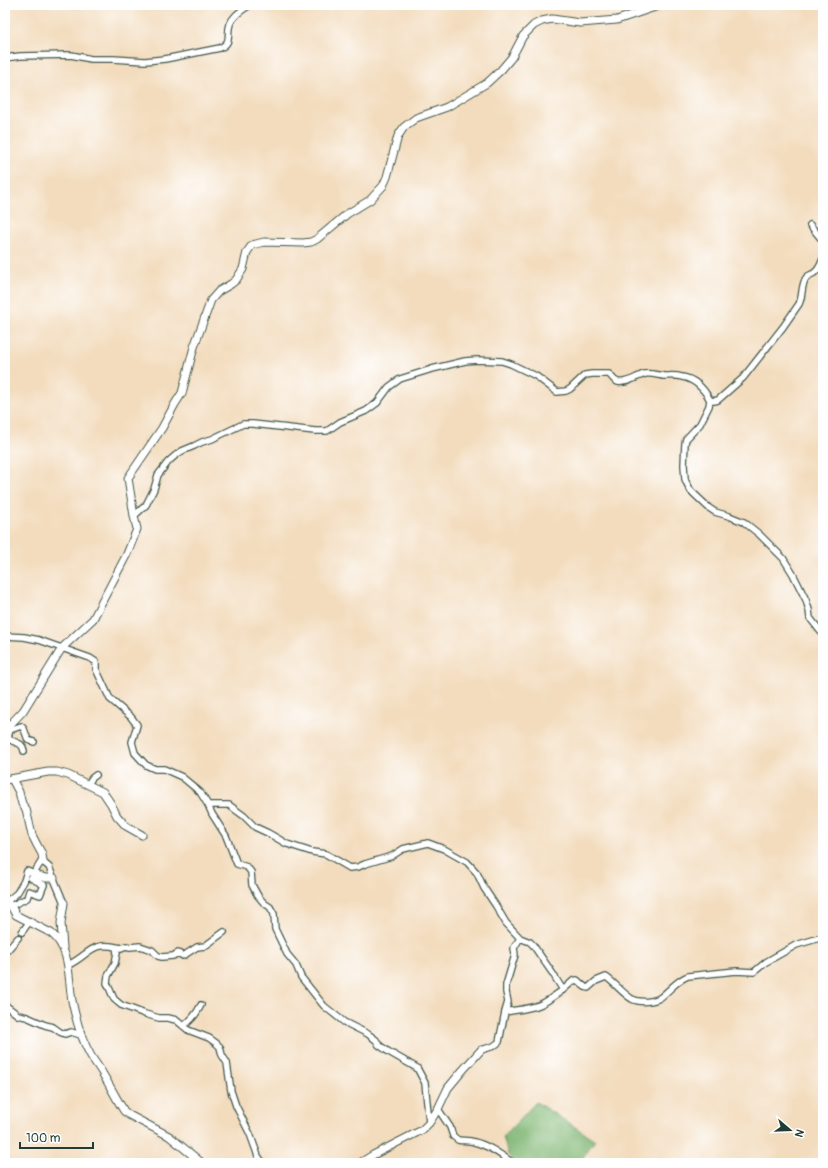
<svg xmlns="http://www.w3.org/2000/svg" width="828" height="1168" font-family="Pangolin,sans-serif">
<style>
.forest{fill:#7fb672;stroke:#4f7a53}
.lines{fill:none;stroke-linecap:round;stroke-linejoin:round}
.minor-casing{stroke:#3f5549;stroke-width:8}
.tertiary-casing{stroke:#3f5549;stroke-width:9}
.minor{stroke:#fff;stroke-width:5.5}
.tertiary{stroke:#fff;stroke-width:7}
</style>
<rect width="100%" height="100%" fill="#fff"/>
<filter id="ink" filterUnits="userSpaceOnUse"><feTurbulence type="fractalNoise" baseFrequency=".025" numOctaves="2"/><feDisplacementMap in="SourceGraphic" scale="8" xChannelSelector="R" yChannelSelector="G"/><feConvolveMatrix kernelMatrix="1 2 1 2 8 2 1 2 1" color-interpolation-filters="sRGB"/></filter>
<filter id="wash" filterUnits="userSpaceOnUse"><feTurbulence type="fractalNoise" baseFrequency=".012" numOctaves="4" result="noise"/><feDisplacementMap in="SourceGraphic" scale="16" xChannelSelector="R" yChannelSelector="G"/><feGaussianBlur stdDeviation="0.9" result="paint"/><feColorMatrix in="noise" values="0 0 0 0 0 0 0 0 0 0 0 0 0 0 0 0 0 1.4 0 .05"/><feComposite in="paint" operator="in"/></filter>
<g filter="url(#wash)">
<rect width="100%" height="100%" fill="#f3dcbd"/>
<!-- forest -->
<path class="forest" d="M536,1102l59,38 -16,23h-63l-8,-8 -5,-18z"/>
</g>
<g filter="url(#ink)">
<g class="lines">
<!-- minor casing -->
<g class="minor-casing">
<path id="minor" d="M5,58l15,-2 51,-1 20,4h22l32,2 20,-2 55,-11c13,-6 6,-13 10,-24 3,-8 13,-15 20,-19
M810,225l13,16
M134,516l12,-11 8,-16 4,-14 11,-14 7,-6 6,-4 12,-5 8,-4 10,-3 31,-15h10l62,7h12l13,-9 26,-11 11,-8 12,-16 11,-8 32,-10 33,-8 12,-1 25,1 9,3 25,12 21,16 9,-1 4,-2 15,-14 7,-1h17c3,3 5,7 9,8 9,2 19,-6 27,-8 6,-1 12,1 19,2 6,0 12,-1 18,1 13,2 22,12 28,23
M821,632l-11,-14 -1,-8 -3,-10 -13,-26 -10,-16 -24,-24 -15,-12 -15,-6 -14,-4 -6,-4 -18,-17 -5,-9 -1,-3 -1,-14 1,-22 1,-4 14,-15 9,-18 1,-6 4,1 4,-1 25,-22 40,-51 16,-23c4,-8 2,-19 7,-26 2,-3 5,-3 8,-5 5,-3 7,-9 9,-14
M5,636l19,1 15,3 51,18 6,4v7l14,30 21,18 6,8 -5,17 3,11 11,12 9,4h9l18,8 18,15 8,13h21l15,11 11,11 13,6 19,11 25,8 14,2 24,14 8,-1 7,-3 27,-8 11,-7 25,-6 16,6 23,13 10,11 7,15 12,18 10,17 14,15 -6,10 1,7 -9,30v7l2,10 -3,10 -6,30 -5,4 -13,4
M8,727l2,3 -2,7c6,8 14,3 16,14
M10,730l11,-4 3,3 4,11 6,2
M88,784l4,-6 4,-3
M208,805l4,9 14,22 11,28 10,3 4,5 1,13 6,11 6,7 6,4 4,7 1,15 12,25 9,11 5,12 23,29 20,16 24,12 8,6 3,5 10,7 28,16 8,15 4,40
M6,902l11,-9 7,-12 3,-10 7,3
M11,906l16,-8 2,-7 11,4 4,-10 -13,-7 10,-16h2l6,5 15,36
M22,932l8,-11
M520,938l10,4 3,3 20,29 10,16 10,-9 4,-1 8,7 3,1 8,-7 10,-4c9,6 16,16 26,22 8,4 22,3 29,-2 10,-8 16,-17 27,-21l48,-5 18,1 12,-10 30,-17 27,-8
M116,947l5,1 5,-2 4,1 10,-1 12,4 6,6 4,1 11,-1 5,-3 5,3 14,-9 8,-1 19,-14
M5,953l13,-15
M68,965c20,-9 23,-24 48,-18l1,6 -2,10 -7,13 -1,7 7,16 7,6 24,9 14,4h9l8,2 12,10 21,8 7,5 4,4 2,8 5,8 4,28 5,15 14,28 8,22 5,7
M5,1005l13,10 9,2 18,8 8,2 7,5 5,2 6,-2 10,3
M505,1012c10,-2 24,-3 34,-7 8,-3 16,-10 24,-15
M183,1026c8,-5 14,-13 18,-21
M438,1109l12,18 3,9 5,4c5,1 11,0 16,2 14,3 27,13 39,21"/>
</g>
<!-- tertiary casing -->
<g class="tertiary-casing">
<path id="tertiary" d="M5,730l18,-19 39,-63 31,-29 34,-65 10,-25 -3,-13 -6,-38 34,-50 13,-24 7,-11 12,-46 17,-47 8,-9 12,-7 5,-4 7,-11 4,-17 5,-7 12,-3 39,1 8,-1 6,-3 30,-25 23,-14 13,-14 4,-9 11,-41 6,-9 12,-9 31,-11 40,-24 14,-13 11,-13 11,-21 11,-11 8,-4 10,-2 28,4 37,-3 44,-15
M12,779l7,13 3,12 4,5 6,26 5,10 5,9 1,8
M5,780l43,-8h9l11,3 35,17 8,12 6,12 9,10 16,9
M34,874l11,4h9
M5,901l6,5 5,9 35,18c20,16 17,44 21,68 4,19 9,38 19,55 3,5 7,10 10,15 8,13 15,27 23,40l5,4 40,21 33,27
M63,947l-2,-24 3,-20
M360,1163l13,-8 49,-25 7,-7 9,-14 10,-21 15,-18 18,-20"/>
</g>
<!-- minor -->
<use href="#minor" class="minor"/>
<!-- tertiary -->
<use href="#tertiary" class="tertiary"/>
</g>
</g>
<!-- margin -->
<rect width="828" height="1168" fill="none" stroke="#fff" stroke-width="20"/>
<!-- north arrow -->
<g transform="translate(790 1130) rotate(109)" stroke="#ffffff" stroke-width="3" paint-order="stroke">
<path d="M0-3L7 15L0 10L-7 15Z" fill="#1f3d34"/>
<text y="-6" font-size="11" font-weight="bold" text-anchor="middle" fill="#1f3d34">N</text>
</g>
<!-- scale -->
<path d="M20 1142v6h73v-6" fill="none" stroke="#1f3d34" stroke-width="2"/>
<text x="26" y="1142" font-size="12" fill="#1f3d34" stroke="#ffffff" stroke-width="3" paint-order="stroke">100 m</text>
</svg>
